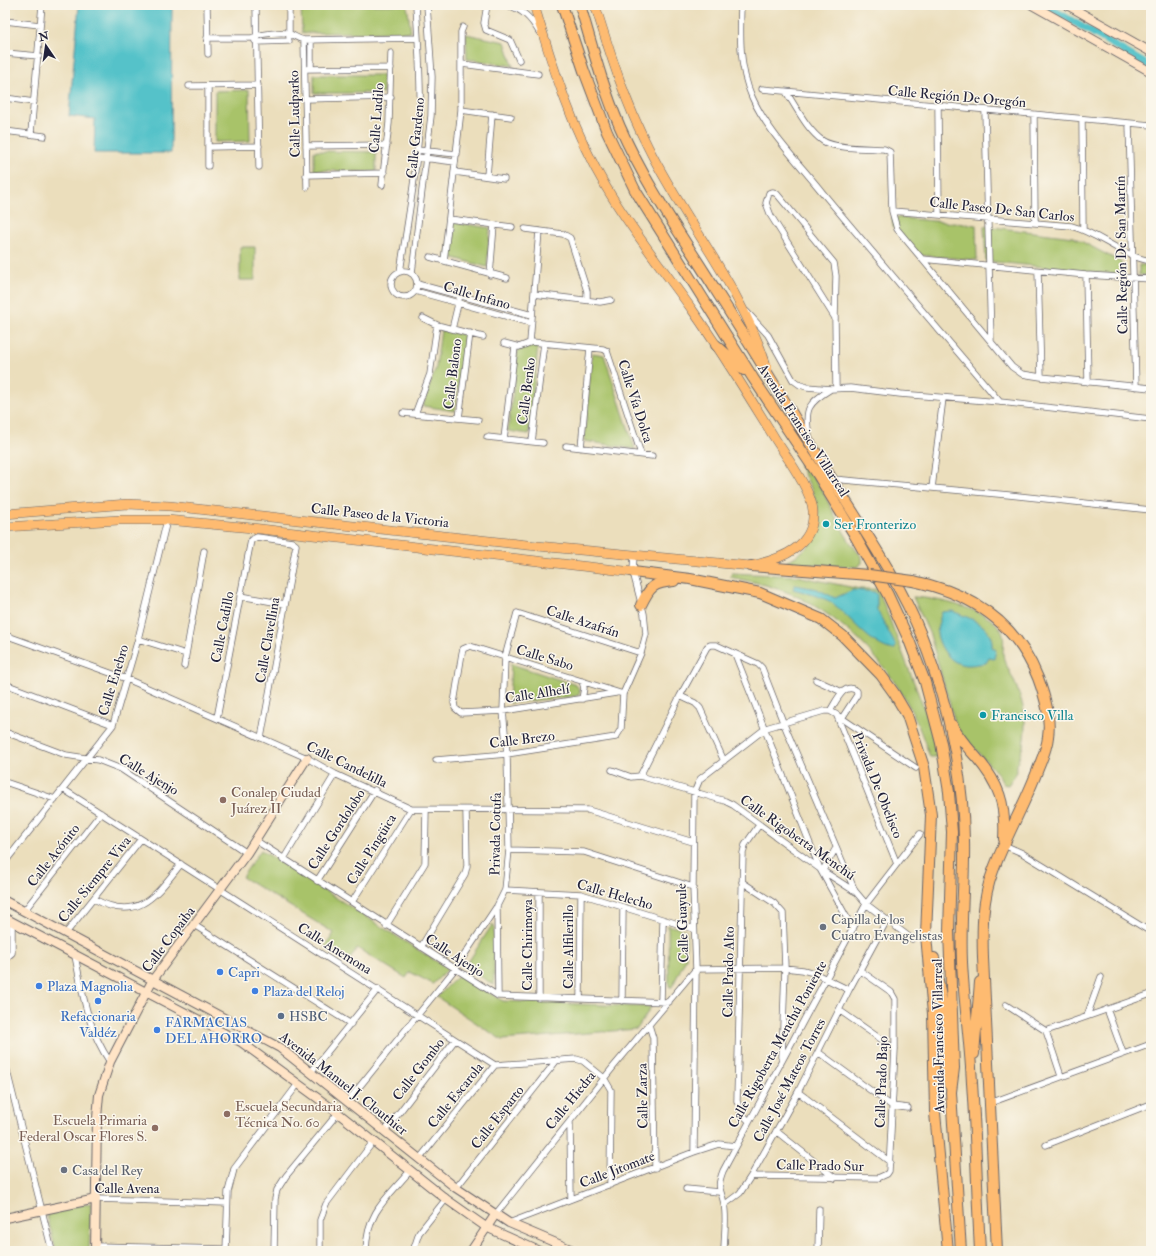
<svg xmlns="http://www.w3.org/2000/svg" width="1156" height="1256" font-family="'IM FELL Double Pica',serif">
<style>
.green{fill:#a8c369;stroke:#657252}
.water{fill:#54c2c9;stroke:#3b7282}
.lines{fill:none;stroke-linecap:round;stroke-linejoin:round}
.canal{stroke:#54c2c9;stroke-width:7}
.street-casing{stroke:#686468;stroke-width:7}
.secondary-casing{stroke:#686468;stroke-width:10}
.primary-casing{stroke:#686468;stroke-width:10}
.highway-casing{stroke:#686468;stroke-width:12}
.street{stroke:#fff;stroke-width:5.5}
.secondary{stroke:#ffe4c6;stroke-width:8}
.primary{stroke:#febb71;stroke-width:9}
.highway{stroke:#febb71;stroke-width:10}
.highway-bridge-casing{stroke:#686468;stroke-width:12;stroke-linecap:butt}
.highway-bridge{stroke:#febb71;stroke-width:10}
.culture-dot{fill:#0f9aa8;stroke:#fbf7ec;stroke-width:1.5}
.education-dot{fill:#8d6e63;stroke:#fbf7ec;stroke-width:1.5}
.worship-dot{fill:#6b7280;stroke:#fbf7ec;stroke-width:1.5}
.shop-dot{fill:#3f7fe0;stroke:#fbf7ec;stroke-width:1.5}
.service-dot{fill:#5c6f8a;stroke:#fbf7ec;stroke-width:1.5}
.labels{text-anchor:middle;stroke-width:3;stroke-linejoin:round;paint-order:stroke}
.street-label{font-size:14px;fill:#22223b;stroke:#fbf7ec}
.culture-label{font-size:14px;fill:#0d838f;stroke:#fbf7ec;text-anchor:start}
.education-label{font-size:14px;fill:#785e54;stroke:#fbf7ec;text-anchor:start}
.worship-label{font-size:14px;fill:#5b616d;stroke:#fbf7ec;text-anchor:start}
.shop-label{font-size:14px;fill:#366cbe;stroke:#fbf7ec;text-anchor:start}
.service-label{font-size:14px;fill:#4e5e75;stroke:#fbf7ec;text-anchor:start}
</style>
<rect width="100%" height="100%" fill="#fbf7ec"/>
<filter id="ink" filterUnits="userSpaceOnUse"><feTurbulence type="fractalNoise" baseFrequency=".025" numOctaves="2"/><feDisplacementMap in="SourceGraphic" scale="8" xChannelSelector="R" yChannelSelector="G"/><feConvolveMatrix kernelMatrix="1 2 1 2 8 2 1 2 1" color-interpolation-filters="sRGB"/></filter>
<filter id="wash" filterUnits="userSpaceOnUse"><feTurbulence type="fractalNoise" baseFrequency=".012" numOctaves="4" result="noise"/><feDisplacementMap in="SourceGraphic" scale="16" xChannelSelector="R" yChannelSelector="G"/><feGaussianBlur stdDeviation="0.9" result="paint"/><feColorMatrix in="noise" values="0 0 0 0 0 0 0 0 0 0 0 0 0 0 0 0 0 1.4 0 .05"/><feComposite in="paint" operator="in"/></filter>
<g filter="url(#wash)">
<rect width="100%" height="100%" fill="#ebdebc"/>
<!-- green -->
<path class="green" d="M301,5h106l4,27 -109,1z
M466,34l39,8 8,24 -46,-7z
M314,75h69v18h-69z
M249,90l1,51 -35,1v-51z
M314,151l62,1v20l-62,-2z
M892,217l84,8 1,35 -60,-5 -24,-28z
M452,222l38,6 -3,39 -40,-11z
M984,226l89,11 48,25v13l-135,-14z
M240,247h15v33h-15z
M1139,265h12v10h-12z
M441,330l24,5 -10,76 -32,-5 13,-39z
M538,345l-9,89 -21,-3 10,-81z
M592,353l12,2 31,94 -51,-8z
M803,462c7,11 15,21 21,32 11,21 21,45 38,63v6l-5,4 -72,-4c6,-4 14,-9 20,-14 27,-24 8,-59 -6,-84z
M732,573l65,3 63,13h18l50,130 9,38h-7c-6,-16 -12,-35 -21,-51 -27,-52 -82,-104 -140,-120 -13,-4 -26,-6 -39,-9z
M913,597c22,1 76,12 88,33 6,10 -1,22 4,32 9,18 21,43 20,63 0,7 -1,15 -2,21 -3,11 -7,14 -6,26l-9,13 -5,-1 -5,-10 -41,-45 -27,-94z
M511,664l65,21 3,4 1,3 -3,4 -68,7z
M261,850l187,119 -15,15 -23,-12 -4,6 -49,-30 -9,14 -23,-15 9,-14 -92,-56z
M492,925h2v60l-29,-18z
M668,925l18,5v28l-14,29h-2l-1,-1z
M459,975l44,26 148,6 -14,22 -135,11 -65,-43z
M91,1203l-2,48h-33l-10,-39z"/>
<!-- water -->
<path class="water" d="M79,5h93l-1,148h-77l1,-34 -26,-3z
M795,585l22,4 18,9 18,-8 22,2 2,3v15l19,36 -2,4c-23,-3 -44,-34 -63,-48 -6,-4 -30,-11 -38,-13z
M952,611c17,7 42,14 40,36l4,3 -2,9 -5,-1 -3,5c-9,1 -20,4 -28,0 -10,-3 -20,-19 -21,-30 0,-6 3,-15 5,-21z"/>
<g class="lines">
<!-- canal -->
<path class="canal" d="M1045,5l106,62"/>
</g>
</g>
<g filter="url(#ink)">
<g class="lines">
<!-- street casing -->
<g class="street-casing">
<path id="street" d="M207,5l1,49
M256,5l3,162
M289,5v32
M487,5l-3,18 2,7 24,10 9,20
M507,5c16,5 24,13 32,27
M741,5c-1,32 -2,62 11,92 15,34 47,66 70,95 59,71 119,140 178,210
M5,21l35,4
M207,38h45c6,-4 31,-7 38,-4 5,2 8,5 14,6l114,-2
M304,40l3,147
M311,40v29
M255,41l2,1 32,-1
M5,53l34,3
M462,64l76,10
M305,69l86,-1
M189,86l69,-1
M208,86v80
M762,89l389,36
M786,92c11,16 21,38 37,49 12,8 46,7 61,8l6,3 2,59 5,18 115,138 10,7 19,3 110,11
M5,98l29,4
M306,99l85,-2
M938,106l1,108
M461,110l50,7
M985,111l6,230
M1034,115l1,107
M1082,119l1,110
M1129,123l7,264
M5,131l39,5
M31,133l11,-128
M306,146l81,-1
M209,147l50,-1
M417,150l40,4
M416,157l39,5
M455,172l49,7
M306,175l78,-2
M487,176l5,-62
M382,185l7,-62 2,-70
M892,211l179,15c28,7 50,30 80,35
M449,219l63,8
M525,229l38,5 7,4 17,53v8
M430,257l77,21
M922,259l164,16 65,4
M444,261l17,-151v-78l2,-5
M1038,271l3,106
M391 284a13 13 0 1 1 26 0a13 13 0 1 1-26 0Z
M400,272c8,-53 18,-107 20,-160 1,-36 -2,-71 -4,-107
M412,273l19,-157 1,-39 -5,-72
M490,275l4,-50
M1086,275l2,107
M417,284l115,31
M415,291l116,32
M534,294l66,8 11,-2
M747,312l21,23 25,45 7,5 7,2 24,2 19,-1 50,6 100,8 151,17
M423,318l14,7 46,12
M835,318l-64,-102 -5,-13 3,-10 4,-1 4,2 57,69 2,13 -1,42 1,70
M452,329l7,-29
M530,342l9,-111
M504,343l15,4 13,-5 71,7 4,2 34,103
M403,413l75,7
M415,414l15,-40 7,-49
M459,418l11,-85
M809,435c-5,-26 -1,-32 22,-46
M487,437l56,6
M504,439l11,-92
M532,442l12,-99
M566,446l86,10
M581,448l9,-100
M833,479l176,16 142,15
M932,488l11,-90
M240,596l45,8
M5,635l122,44 180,79 28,16 76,35 177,1 105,32
M138,639l48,15
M735,654l85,215 33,60
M184,666l20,-115
M816,680l26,12
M5,684l108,41
M616,693l-113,18 -42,2 -6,-5 -1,-5 8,-50 1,-4 7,-3 153,48
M680,696l15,7 5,5 24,53
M582,699l2,-11 -2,-7
M830,711c6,-9 14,-30 27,-20v4l-15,23
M837,716l60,148
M217,718l34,-178 6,-3 35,5 4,3 -35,193
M5,732l61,23 32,5 23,9 126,84
M436,760l71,-6 109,-17 5,-8 2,-35 18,-41 5,-19 -2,-20 -11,-42 1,-18
M612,770l19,7 9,-1 85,25 8,4 87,64 34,22
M640,776l40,-80 27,-49 3,-2h6l42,19 4,4 21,54 72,169 11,13 46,35
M5,782l50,17
M63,789l432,276 81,-6 7,2 21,17 7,12 -1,95
M255,840l243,156 171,6
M1004,845l18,8 129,79
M509,850l75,2 109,35
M283,860l52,-86
M5,862l108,-137 25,-86 29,-119
M823,870l13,-22
M317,881l58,-91
M742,882l32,21 9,10 2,55 -3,89
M505,890l76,4 113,35
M94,899c44,24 61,-3 87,-35
M352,902l59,-93
M497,906l1,90
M24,911l77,-98
M194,925l157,99
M386,926l39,-63 1,-53
M66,933l75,-94
M421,947l44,-73 2,-8 -1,-56
M75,956c8,39 12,72 35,106
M5,959l7,-6v-31
M539,998v-106
M580,999l1,-105
M622,1001l1,-94
M661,1001l2,-80
M1006,1005l40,26 105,-37
M1107,1009l16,44
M839,1010l56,39
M1087,1016l14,-39
M649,1025l4,13 2,130
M1046,1031l15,45
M818,1052l74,54 16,2
M5,1063l47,188
M311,1072l67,-83
M798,1092l92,70
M347,1102l108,-133 42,-63 8,-16 4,-40 -2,-96 -4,-43 2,-54 12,-44 124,40
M990,1103l161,-59
M749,1121l-8,-8 -4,-12 6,-248 2,-8 14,-20
M570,1122l1,77
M385,1131l70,-91
M776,1131l59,47
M1046,1145l105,-41
M694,1152l2,-183 -3,-82 1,-94 6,-14 66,-51 58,-17h6l7,4 79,53
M420,1158l75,-93
M751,1176l127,2 9,-4 2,-3 6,-122v-50l-4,-7 -30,-21
M456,1188l101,-128
M686,1189l33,3
M96,1199l131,4
M724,1205l16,-12 11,-17 47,-84 51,-102 38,-70
M495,1215l119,-149 82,-97 89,-1 18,2 11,3 35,17
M509,1223l185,-71 25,-8 16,2
M95,1246l131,3
M226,1251l2,-59 6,-23 64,-85
M274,1251l1,-52 2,-9 9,-14 52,-63
M320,1251v-31l6,-16 47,-62
M366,1251c1,-39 20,-52 44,-80
M413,1251l6,-18 27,-34
M724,1251c0,-13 3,-34 0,-47 -3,-16 -8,-15 -1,-33l143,-267 54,-70
M818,1251l1,-42"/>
</g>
<!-- secondary casing -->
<g class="secondary-casing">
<path id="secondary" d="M1032,5l119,67
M1067,5l84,47
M5,901l275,147 176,140 53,35 66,28
M5,918l236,124 97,71 108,86 40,28 53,24
M5,1218l91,-19
M95,1251l2,-133 2,-23 11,-33 42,-81 95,-128 60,-95
M471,1251l24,-36"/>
</g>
<!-- primary casing -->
<g class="primary-casing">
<path id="primary" d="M595,5c15,48 30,97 53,142 37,75 94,140 119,221
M5,514l122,-10 43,2 357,39 224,21c30,-7 64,-19 62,-55 -1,-20 -28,-56 -39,-74 -26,-42 -52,-85 -81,-126 -29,-41 -61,-80 -87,-124 -34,-57 -53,-120 -72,-182
M5,527l114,-7h48l85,8 381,44"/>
</g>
<!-- highway casing -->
<g class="highway-casing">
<path id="highway" d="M562,5l22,66 23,61 28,58 118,188 65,97 36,59 34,61 21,45 16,42 16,61 8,49 3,40 -3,99 5,137 -3,24 10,159
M580,5c12,41 23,83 40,122 25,57 62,109 95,162 40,63 78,126 117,190 31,50 68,103 90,158 25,64 41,134 42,203 1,41 -4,81 -2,122 2,40 8,80 10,121 4,56 5,112 8,168
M716,345l28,25
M751,566l118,9
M633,572l57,7 70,14 61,26 22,17 38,39 13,18 13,22 17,52 7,48 -5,120 7,79 2,99 13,138
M913,581c58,12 103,41 125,97 7,19 13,39 10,59 -1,11 -6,22 -10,32 -13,35 -32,67 -45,102 -11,29 -11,57 -10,87l14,293
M641,605c9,-19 12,-22 33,-24
M952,725c6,12 15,22 24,32 23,26 30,47 28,82
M934,958l8,45 4,69 3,13
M974,1054l6,-72"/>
</g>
<!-- street -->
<use href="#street" class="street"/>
<!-- secondary -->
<use href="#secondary" class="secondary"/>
<!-- primary -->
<use href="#primary" class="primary"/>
<!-- highway -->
<use href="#highway" class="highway"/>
<!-- highway-bridge casing -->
<g class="highway-bridge-casing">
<path id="highway-bridge" d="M869,575l44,6"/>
</g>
<!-- highway-bridge -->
<use href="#highway-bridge" class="highway-bridge"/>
</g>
</g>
<!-- markers -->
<g class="culture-dot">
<circle cx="826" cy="524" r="4"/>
<circle cx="983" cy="715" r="4"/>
</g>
<g class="education-dot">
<circle cx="223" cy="800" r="4"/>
<circle cx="227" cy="1114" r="4"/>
<circle cx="155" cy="1128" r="4"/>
</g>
<g class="worship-dot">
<circle cx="823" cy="927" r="4"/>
<circle cx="64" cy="1170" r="4"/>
</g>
<g class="shop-dot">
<circle cx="220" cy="972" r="4"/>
<circle cx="39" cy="986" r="4"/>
<circle cx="255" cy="991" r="4"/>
<circle cx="98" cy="1001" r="4"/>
<circle cx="157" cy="1030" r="4"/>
</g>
<circle class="service-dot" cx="281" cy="1016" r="4"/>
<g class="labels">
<!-- street labels -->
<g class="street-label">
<text transform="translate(957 96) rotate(5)" y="5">Calle Región De Oregón</text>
<text transform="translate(294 114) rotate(-91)" y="5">Calle Ludparko</text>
<text transform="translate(376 118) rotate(-86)" y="5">Calle Ludilo</text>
<text transform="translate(415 138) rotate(-84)" y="5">Calle Gardeno</text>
<text transform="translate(1002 209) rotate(6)" y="5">Calle Paseo De San Carlos</text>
<text transform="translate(1121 255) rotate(-91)" y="5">Calle Región De San Martín</text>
<text transform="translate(477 295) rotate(16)" y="5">Calle Infano</text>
<text transform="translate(452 374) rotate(-83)" y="5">Calle Balono</text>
<text transform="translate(526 391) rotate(-83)" y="5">Calle Benko</text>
<text transform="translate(636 401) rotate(72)" y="5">Calle Vía Dolca</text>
<text transform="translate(804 430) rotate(57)" y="5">Avenida Francisco Villarreal</text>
<text transform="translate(380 515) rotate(6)" y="5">Calle Paseo de la Victoria</text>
<text transform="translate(583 621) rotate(18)" y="5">Calle Azafrán</text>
<text transform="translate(222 627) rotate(-79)" y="5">Calle Cadillo</text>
<text transform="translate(267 640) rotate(-80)" y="5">Calle Clavellina</text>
<text transform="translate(545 657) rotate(17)" y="5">Calle Sabo</text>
<text transform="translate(113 680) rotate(-73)" y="5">Calle Enebro</text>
<text transform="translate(537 693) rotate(-9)" y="5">Calle Alhelí</text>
<text transform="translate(522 739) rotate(-7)" y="5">Calle Brezo</text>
<text transform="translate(347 764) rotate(26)" y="5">Calle Candelilla</text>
<text transform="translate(149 774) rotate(31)" y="5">Calle Ajenjo</text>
<text transform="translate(878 785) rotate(68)" y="5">Privada De Obelisco</text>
<text transform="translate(336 829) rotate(-57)" y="5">Calle Gordolobo</text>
<text transform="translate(495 834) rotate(-89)" y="5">Privada Cotufa</text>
<text transform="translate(798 837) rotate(35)" y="5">Calle Rigoberta Menchú</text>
<text transform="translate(371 849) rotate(-58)" y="5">Calle Pingüica</text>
<text transform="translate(53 855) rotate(-52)" y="5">Calle Acónito</text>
<text transform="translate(94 879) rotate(-51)" y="5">Calle Siempre Viva</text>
<text transform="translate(615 894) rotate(16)" y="5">Calle Helecho</text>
<text transform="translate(682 923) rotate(-92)" y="5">Calle Guayule</text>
<text transform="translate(168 939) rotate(-53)" y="5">Calle Copaiba</text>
<text transform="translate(527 945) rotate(-90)" y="5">Calle Chirimoya</text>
<text transform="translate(568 947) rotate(-90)" y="5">Calle Alfilerillo</text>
<text transform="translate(335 948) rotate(32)" y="5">Calle Anemona</text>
<text transform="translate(455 955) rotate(33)" y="5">Calle Ajenjo</text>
<text transform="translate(728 972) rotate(-89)" y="5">Calle Prado Alto</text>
<text transform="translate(938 1036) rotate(-91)" y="5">Avenida Francisco Villarreal</text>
<text transform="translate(777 1044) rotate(-61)" y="5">Calle Rigoberta Menchú Poniente</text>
<text transform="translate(418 1069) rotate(-52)" y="5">Calle Gombo</text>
<text transform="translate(789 1080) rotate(-62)" y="5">Calle José Mateos Torres</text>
<text transform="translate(881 1082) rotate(-88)" y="5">Calle Prado Bajo</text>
<text transform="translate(344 1083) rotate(38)" y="5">Avenida Manuel J. Clouthier</text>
<text transform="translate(455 1095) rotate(-51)" y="5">Calle Escarola</text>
<text transform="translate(642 1096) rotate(-91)" y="5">Calle Zarza</text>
<text transform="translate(570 1100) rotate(-51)" y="5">Calle Hiedra</text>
<text transform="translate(497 1117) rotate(-52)" y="5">Calle Esparto</text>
<text transform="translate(820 1165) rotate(1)" y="5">Calle Prado Sur</text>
<text transform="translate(617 1169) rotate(-21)" y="5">Calle Jitomate</text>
<text x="127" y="1193">Calle Avena</text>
</g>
<!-- culture labels -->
<g class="culture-label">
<text x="834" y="529">Ser Fronterizo</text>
<text x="991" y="720">Francisco Villa</text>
</g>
<!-- education labels -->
<g class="education-label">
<text x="231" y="797">Conalep Ciudad<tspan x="231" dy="16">Juárez II</tspan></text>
<text x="235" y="1111">Escuela Secundaria<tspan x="235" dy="16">Técnica No. 60</tspan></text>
<text x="147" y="1125" text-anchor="end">Escuela Primaria<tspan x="147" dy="16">Federal Oscar Flores S.</tspan></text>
</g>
<!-- worship labels -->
<g class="worship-label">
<text x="831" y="924">Capilla de los<tspan x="831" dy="16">Cuatro Evangelistas</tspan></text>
<text x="72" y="1175">Casa del Rey</text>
</g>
<!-- shop labels -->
<g class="shop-label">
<text x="228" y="977">Capri</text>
<text x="47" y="991">Plaza Magnolia</text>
<text x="263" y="996">Plaza del Reloj</text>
<text x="98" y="1021" text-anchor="middle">Refaccionaria<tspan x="98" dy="16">Valdéz</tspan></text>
<text x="165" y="1027">FARMACIAS<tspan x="165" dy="16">DEL AHORRO</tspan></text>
</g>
<!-- service labels -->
<g class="service-label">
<text x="289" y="1021">HSBC</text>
</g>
</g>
<!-- margin -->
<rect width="1156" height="1256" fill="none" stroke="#fbf7ec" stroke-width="20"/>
<!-- north arrow -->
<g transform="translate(46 46) rotate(347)" stroke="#fbf7ec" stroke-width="3" paint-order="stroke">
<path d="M0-3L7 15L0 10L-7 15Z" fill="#22223b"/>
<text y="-6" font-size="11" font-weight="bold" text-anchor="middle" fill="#22223b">N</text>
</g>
</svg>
